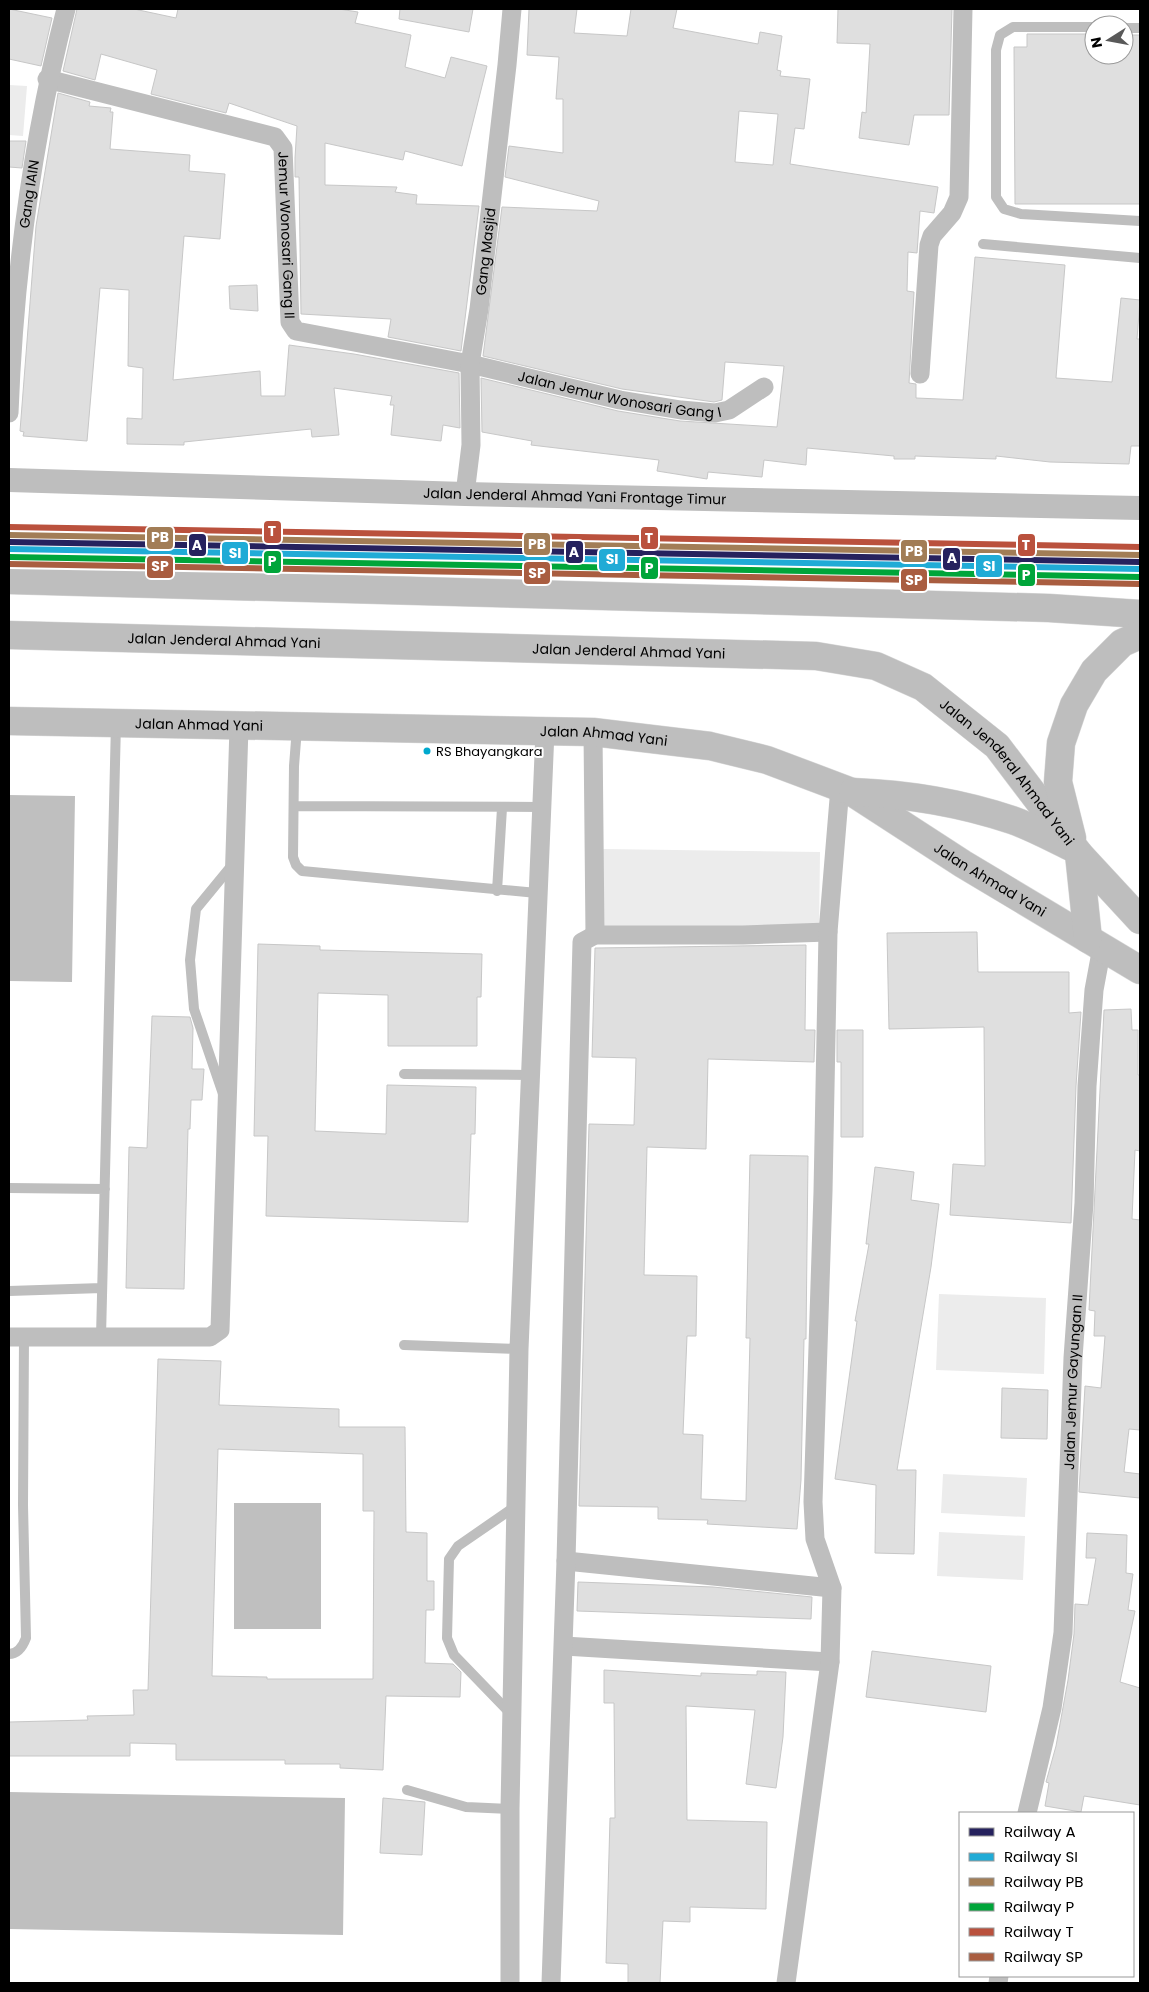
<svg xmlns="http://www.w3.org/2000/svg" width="1149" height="1992" font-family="Poppins,sans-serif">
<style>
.green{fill:#ececec}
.water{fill:#bfbfbf}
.building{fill:#dfdfdf;stroke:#c7c7c7;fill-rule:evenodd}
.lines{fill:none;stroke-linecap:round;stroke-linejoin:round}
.trunk-casing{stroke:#dbdbdb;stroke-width:29}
.service{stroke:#bebebe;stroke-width:10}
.minor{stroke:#bebebe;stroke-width:19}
.tertiary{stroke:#bebebe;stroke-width:24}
.trunk{stroke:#bebebe;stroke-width:28}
.rail-1-casing{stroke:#fff;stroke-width:10}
.rail-2-casing{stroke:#fff;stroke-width:10}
.rail-3-casing{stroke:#fff;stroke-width:10}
.rail-4-casing{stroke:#fff;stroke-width:10}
.rail-5-casing{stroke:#fff;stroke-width:10}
.rail-6-casing{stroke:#fff;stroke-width:10}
.rail-1{stroke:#26225e;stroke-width:6}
.rail-2{stroke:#20abd6;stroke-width:6}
.rail-3{stroke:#a27d56;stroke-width:6}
.rail-4{stroke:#00a53a;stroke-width:6}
.rail-5{stroke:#ba513d;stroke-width:6}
.rail-6{stroke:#a95d40;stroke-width:6}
.bus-dot{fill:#00a9ce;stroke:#fff;stroke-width:2}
.labels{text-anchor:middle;stroke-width:4;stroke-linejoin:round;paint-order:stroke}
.bus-label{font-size:13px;fill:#000;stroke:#fff;text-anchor:start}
.street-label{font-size:14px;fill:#000;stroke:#fff}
.line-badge{stroke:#fff;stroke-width:2}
.badge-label{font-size:14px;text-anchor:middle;font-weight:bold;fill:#fff}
</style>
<rect width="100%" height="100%" fill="#fff"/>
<!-- green -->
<path class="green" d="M9,85l18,1 -4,50 -14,-1z
M603,849l217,3 -1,80 -217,-3z
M939,1294l107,4 -2,76 -108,-4z
M943,1474l84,4 -2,39 -84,-4z
M939,1532l86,4 -2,44 -86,-4z"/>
<!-- water -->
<path class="water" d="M9,795l66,1 -3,186 -63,-1z
M234,1503h87v126h-87z
M9,1792l336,6 -2,137 -334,-6z"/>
<!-- building -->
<path class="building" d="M9,9l43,9 -11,48 -32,-7z
M77,9h57l42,9 2,-9h161l19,3 -3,11 56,12 -6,32 40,11 6,-21 36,9 -25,100 -57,-15 -2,9 -78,-17v42l72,2 -2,5 22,3 -1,9 63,2 -18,145 -73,-14 3,-18 -90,-5 -2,-137h-4v-19l2,-32 -68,-23 -3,10 -75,-19 6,-24 -56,-16 -6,26 -32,-9z
M400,9h73l-4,23 -70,-13z
M529,9h48l-3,24 53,3 4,-27h46l-4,19 85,16 2,-12 22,4 -5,34 4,1 -1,5 30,3 -6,50 -9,-1 -5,36 148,23 -4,26 -14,-2 -3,42 -9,-1 -1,39 7,1 -5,91 7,1v14l47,2 12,-143 90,8 -9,113 56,4 9,-84 19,2 -3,39h3v107h-9l-2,18 -79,-2 -54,-6v3l-81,-3v3h-21v-3l-87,-8 -1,17 -42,-5 -2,17 -54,-5 -1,7 -50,-8 2,-11 -128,-15 1,-4 -50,-9 -1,-54 137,33 62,10 97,6 7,-61 -59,-4 -3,38 -8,2 -92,-13 -139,-33 19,-149 95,4 2,-10 -94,-24 4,-31 54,7v-54h-7l3,-42 -32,-2zM739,111l39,3 -5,51 -38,-3z
M838,9h114l-3,106h-35l-5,30 -50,-7 3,-26 4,1 4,-69 -33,-1z
M1027,34h67v21h30v-20h16v169h-125l-1,-157h13z
M58,93l32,9 -1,4 22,2 -1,4h3l-3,37 80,6 -1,16 36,3 -5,65 -36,-3 -11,144 87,-9 1,25h24l4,-51 65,9 105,19 1,55 -17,-3 -2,16 -50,-6 3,-30h-4l2,-9 -58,-8 5,47 -27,2 -1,-8 -127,13v3l-57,-1v-26l15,1 1,-51 -15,-2 1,-76 -29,-2 -13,153 -64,-5 1,-4 -4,-1 16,-205z
M9,141h17l-4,27 -13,-1z
M257,285l1,26 -28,-2 -1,-23z
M977,932l1,40h91v41l12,-1 -5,74 -5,137 -121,-8 3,-51 32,2 -1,-139 -95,2 -2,-96z
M258,944l62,2v4l162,4 -1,43h-4v49h-89v-51l-70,-2 -3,138 71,3 1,-49 89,2 -1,47h-4l-3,88 -202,-6 2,-80h-14z
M806,945l-1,85h10l-1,32 -106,-3 -2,90 -59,-2 -3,128 53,1 -1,60h-9l-4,98 20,1 -2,64 45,2 4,-163h-4l4,-183 58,1 -2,183h-2l-3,141 -4,49 -90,-5 1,-4 -50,-1v-12l-79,-1 10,-382 45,1 2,-67 -44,-1 3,-109z
M1131,1009l1,21h6v45h2v76l-5,-1 -3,69 8,1v210l-11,-1 -5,43 16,2v24l-61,-6 6,-106 16,2 4,-52h-11l1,-25 -6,-1 15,-300z
M152,1016l38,1 3,11 -1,41h12l-2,31h-11l-1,29h-2l-4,160 -58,-1 3,-141 18,1z
M837,1030h26v107h-22v-75h-4z
M875,1167l39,5 -3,28 28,4 -8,63 -34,203h19l-2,84 -39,-1 1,-68 -41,-6 22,-158h-2l14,-77h-3z
M158,1359l63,2 -2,44 120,4v18h66l1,105 21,1v48h7v29h-8l-1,53 28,1 8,8 -1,25 -74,-1 -3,74 -43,-2v-4h-55v-4h-109v-16l-46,-1v13h-121v-34l79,-2 -1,-4 47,-1 -1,-25h15zM218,1449l145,5v57h11l-1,168h-106v-2l-55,-1z
M1002,1388l46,2 -1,49 -46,-1z
M1087,1533l40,2 -1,38 7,1 -5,36 7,1 -15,71 20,6v117l-56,-9 -3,16 -36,-6 4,-23 -3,-1 10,-36 12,-66 6,-46 1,-30 13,1 8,-47h-10z
M578,1582l135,5 99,10 -1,22 -234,-8z
M872,1651l119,15 -5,46 -120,-15z
M604,1670l97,6v-3l56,2v-4l29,1 -3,65 -7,51 -30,-4 9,-74 -69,-4 1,114 80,2 -1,87 -76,-2v15l-27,-1 -3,62h-32v-19l-22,-1 4,-145h5l-1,-115h-10z
M383,1798l42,4 -3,53 -42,-2z"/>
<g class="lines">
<!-- trunk casing -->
<g class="trunk-casing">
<g id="trunk">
<path d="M9,580l1040,28 91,6"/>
<path id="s6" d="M9,635l807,21 60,10 47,21 74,59 82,108 61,66"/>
<path id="s7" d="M9,721l584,11 117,14 57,14 85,32 111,72 177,106"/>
<path d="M853,792c54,2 108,11 159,28 20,7 40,18 59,27"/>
<path d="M1072,838l-14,-56 3,-39 13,-38 20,-34 28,-28 18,-8"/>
<path d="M1079,854l9,85"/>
</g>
</g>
<!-- service -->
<path class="service" d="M1094,27h-81l-13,8 -4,15v147l8,12 17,5 119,7
M1124,28h16
M983,244l157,14
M297,728l-3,38 -1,91 3,8 6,6 235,22
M295,806l246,1
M497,891l5,-83
M404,1074l127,1
M223,1094l-29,-85 -4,-49 6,-51 37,-45
M9,1188l96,1
M9,1291l93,-3
M101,1337l15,-614
M404,1345l115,4
M9,1654c9,0 14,-8 17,-16l-3,-133 1,-168
M511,1714l-57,-59 -7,-17 2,-79 9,-13 58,-40
M407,1790l59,17 44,2"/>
<!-- minor -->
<g class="minor">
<path id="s1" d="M47,79l228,58 8,11 7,174 6,9 174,33 150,36 61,10 34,3 14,-3 35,-23"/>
<path d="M920,374l9,-129 3,-9 20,-23 7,-16 4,-188"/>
<path id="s2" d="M9,413c5,-136 23,-273 57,-404"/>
<path id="s3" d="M465,494l6,-49 -1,-81 9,-55 28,-244 5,-56"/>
<path d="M593,732l2,203"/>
<path d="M9,1337h201l10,-7 19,-603"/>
<path d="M566,1561l266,27"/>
<path d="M564,1646l266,16"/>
<path id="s4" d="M1027,1813l25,-105 11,-75 10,-275 11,-155 3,-117 7,-96 8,-43"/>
<path d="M510,1983v-174l9,-460 26,-618"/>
<path d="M551,1983l15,-422 16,-619 13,-7h148l85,-3"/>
<path d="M786,1983l44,-321 2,-74 -17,-49 -2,-37 10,-310 5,-260 12,-145"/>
<path d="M998,1983l1,-7"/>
</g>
<!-- tertiary -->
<path class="tertiary" id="s5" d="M9,480l456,14 675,14"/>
<!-- trunk -->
<use href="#trunk" class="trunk"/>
<!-- rail-1 casing -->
<g class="rail-1-casing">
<path id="rail-1" d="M9,542l1131,20"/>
</g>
<!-- rail-2 casing -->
<g class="rail-2-casing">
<path id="rail-2" d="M9,549l1131,20"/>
</g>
<!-- rail-3 casing -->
<g class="rail-3-casing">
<path id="rail-3" d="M9,535l1131,20"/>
</g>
<!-- rail-4 casing -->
<g class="rail-4-casing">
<path id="rail-4" d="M9,557l1131,20"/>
</g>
<!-- rail-5 casing -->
<g class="rail-5-casing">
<path id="rail-5" d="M9,527l1131,20"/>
</g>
<!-- rail-6 casing -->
<g class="rail-6-casing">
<path id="rail-6" d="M9,564l1131,20"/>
</g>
<!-- rail-1 -->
<use href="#rail-1" class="rail-1"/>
<!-- rail-2 -->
<use href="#rail-2" class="rail-2"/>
<!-- rail-3 -->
<use href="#rail-3" class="rail-3"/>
<!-- rail-4 -->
<use href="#rail-4" class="rail-4"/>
<!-- rail-5 -->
<use href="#rail-5" class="rail-5"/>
<!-- rail-6 -->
<use href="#rail-6" class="rail-6"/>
</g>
<!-- markers -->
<circle class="bus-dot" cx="427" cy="751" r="4.5"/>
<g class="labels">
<!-- bus labels -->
<g class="bus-label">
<text x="436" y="756">RS Bhayangkara</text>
</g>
<!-- street labels -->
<g class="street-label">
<text dy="5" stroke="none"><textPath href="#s2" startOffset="220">Gang IAIN</textPath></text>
<text dy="5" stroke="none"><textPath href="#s1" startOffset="336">Jemur Wonosari Gang II</textPath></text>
<text dy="5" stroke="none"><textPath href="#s3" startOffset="244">Gang Masjid</textPath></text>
<text dy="5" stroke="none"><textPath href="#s1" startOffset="764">Jalan Jemur Wonosari Gang I</textPath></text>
<text dy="5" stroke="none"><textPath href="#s5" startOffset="566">Jalan Jenderal Ahmad Yani Frontage Timur</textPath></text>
<text dy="5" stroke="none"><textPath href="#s6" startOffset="215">Jalan Jenderal Ahmad Yani</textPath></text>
<text dy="5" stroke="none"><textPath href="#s6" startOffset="620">Jalan Jenderal Ahmad Yani</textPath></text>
<text dy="5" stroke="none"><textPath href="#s7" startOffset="190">Jalan Ahmad Yani</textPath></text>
<text dy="5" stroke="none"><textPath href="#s7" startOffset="595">Jalan Ahmad Yani</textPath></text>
<text dy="5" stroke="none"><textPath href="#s6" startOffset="1040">Jalan Jenderal Ahmad Yani</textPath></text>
<text dy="5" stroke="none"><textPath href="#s7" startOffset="1015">Jalan Ahmad Yani</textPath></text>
<text dy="5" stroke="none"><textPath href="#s4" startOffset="435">Jalan Jemur Gayungan II</textPath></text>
</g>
</g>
<g class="line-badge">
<rect x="263" y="520" width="19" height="24" rx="5" fill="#ba513d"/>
<rect x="146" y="526" width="28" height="24" rx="5" fill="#a27d56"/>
<rect x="640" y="526" width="19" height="24" rx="5" fill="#ba513d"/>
<rect x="523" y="532" width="28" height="24" rx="5" fill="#a27d56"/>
<rect x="1017" y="533" width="19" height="24" rx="5" fill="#ba513d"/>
<rect x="188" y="533" width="19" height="24" rx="5" fill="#26225e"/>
<rect x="900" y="539" width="28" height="24" rx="5" fill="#a27d56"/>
<rect x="565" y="540" width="19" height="24" rx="5" fill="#26225e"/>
<rect x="221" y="541" width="28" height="24" rx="5" fill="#20abd6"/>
<rect x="942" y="547" width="19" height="24" rx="5" fill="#26225e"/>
<rect x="598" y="548" width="28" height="24" rx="5" fill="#20abd6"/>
<rect x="263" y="550" width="19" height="24" rx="5" fill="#00a53a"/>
<rect x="975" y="554" width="28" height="24" rx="5" fill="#20abd6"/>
<rect x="146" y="555" width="28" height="24" rx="5" fill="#a95d40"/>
<rect x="640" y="556" width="19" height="24" rx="5" fill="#00a53a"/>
<rect x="523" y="561" width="28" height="24" rx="5" fill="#a95d40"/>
<rect x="1017" y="563" width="19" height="24" rx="5" fill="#00a53a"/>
<rect x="900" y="568" width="28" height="24" rx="5" fill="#a95d40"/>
</g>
<g class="badge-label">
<text x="272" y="536">T</text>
<text x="160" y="542">PB</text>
<text x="649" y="543">T</text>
<text x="537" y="549">PB</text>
<text x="1026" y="550">T</text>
<text x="197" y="550">A</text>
<text x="914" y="556">PB</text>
<text x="574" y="557">A</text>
<text x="235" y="558">SI</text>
<text x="952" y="563">A</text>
<text x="612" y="564">SI</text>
<text x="272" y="566">P</text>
<text x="989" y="571">SI</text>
<text x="160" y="571">SP</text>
<text x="649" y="573">P</text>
<text x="537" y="578">SP</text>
<text x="1026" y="580">P</text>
<text x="914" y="585">SP</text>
</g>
<!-- border -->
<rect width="1149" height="1992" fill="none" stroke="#000000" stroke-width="20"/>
<!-- legend -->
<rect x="959" y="1812" width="175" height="165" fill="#ffffff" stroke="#999999"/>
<rect x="969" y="1828" width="25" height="8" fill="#26225e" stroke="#999999"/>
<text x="1004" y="1837" font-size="15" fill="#000000">Railway A</text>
<rect x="969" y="1853" width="25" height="8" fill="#20abd6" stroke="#999999"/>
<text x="1004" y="1862" font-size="15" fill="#000000">Railway SI</text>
<rect x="969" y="1878" width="25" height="8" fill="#a27d56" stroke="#999999"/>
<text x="1004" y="1887" font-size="15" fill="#000000">Railway PB</text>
<rect x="969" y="1903" width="25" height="8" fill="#00a53a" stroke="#999999"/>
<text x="1004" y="1912" font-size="15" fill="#000000">Railway P</text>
<rect x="969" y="1928" width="25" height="8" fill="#ba513d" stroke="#999999"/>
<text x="1004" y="1937" font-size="15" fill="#000000">Railway T</text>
<rect x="969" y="1953" width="25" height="8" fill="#a95d40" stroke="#999999"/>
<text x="1004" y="1962" font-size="15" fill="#000000">Railway SP</text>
<!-- north arrow -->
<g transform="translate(1109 40) rotate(259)"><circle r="24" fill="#ffffff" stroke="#999999"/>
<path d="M0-4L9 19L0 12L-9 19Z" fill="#595959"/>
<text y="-8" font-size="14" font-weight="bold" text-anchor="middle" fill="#000000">N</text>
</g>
</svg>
